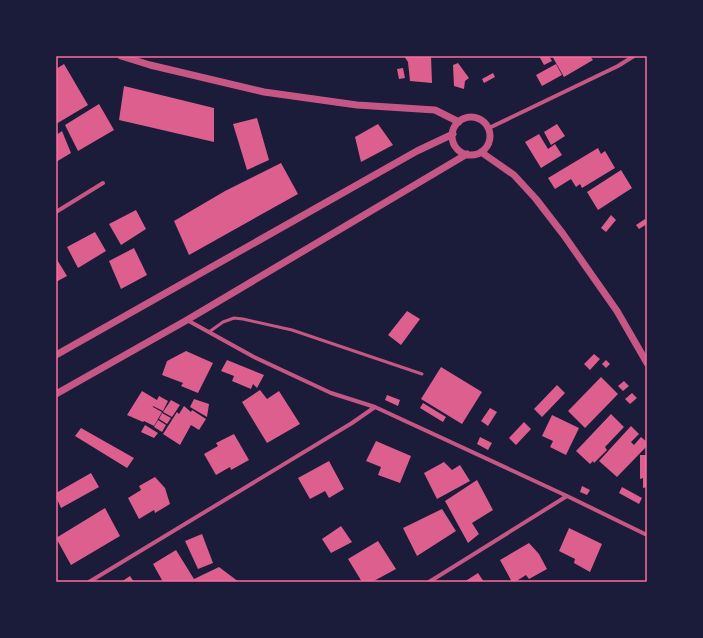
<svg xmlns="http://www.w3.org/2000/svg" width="703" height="638" font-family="Roboto,sans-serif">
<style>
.building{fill:#dd5f8e}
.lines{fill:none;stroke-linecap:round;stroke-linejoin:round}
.service{stroke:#c65784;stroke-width:3}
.minor{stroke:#c65784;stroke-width:4}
.tertiary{stroke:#c65784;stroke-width:7}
.neatline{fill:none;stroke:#ff6b9d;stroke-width:1.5}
</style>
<rect width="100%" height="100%" fill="#1b1b3a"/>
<!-- building -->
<path class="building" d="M404,56h27l1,27 -22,-2 -2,-19z
M539,56h10l3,5 -8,4z
M552,56h38l3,4 -29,17z
M458,63l11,15 -4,3 -1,8 -10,-3 -1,-21z
M64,64l24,41 -32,19v-55z
M556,64l6,11 -20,11 -6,-11z
M403,68l2,10 -6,1 -2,-10z
M493,73l2,4 -11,6 -2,-4z
M124,86l90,22v34l-95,-22z
M99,104l15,26 -36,21 -13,-26z
M257,118l12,42 -22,10 -14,-46z
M378,124l15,21 -32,17 -6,-25z
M557,124l8,12 -14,9 -7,-13z
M62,131l9,22 -15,9v-27z
M539,134l9,15 7,-5 7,11 -21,13 -16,-26z
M598,148l3,6 4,-3 10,17 -33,20 -2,-4 -4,3 -5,-8 -16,10 -7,-11z
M281,163l17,31 -109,61 -15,-34 51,-30z
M621,170l11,18 -34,22 -11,-18z
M136,210l10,19 -25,16 -12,-21z
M611,215l5,5 -10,12 -5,-4z
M645,219l2,5 -8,5 -3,-4z
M95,232l11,19 -28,17 -11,-21z
M134,248l13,27 -26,14 -12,-28z
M56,258l11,18 -11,6z
M407,311l13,8 -19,26 -13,-10z
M186,351l27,12 -15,30 -17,-7 2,-3 -21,-8 5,-14z
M594,354l6,5 -10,11 -6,-6z
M227,360l37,15 -7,13 -4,-4 -2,5 -19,-8 2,-5 -13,-5z
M606,360l4,4 -4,4 -4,-4z
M441,367l41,25 -20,32 -41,-25z
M601,377l17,17 -33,34 -17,-17z
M624,381l5,5 -6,5 -5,-5z
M557,385l8,8 -23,24 -8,-8z
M260,390l7,9 12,-8 21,33 -33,19 -25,-41z
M142,391l15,9 2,-4 9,5 -5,10 -10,-5v1l9,5 -8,14 -10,-5 -1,1 -16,-7z
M632,393l5,5 -7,6 -5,-5z
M387,395l13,5 -2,6 -13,-6z
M194,399l15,5 -2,13 -17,-10z
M171,400l9,5 -8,12 -9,-5z
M423,403l23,14 -3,5 -23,-14z
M184,406l7,6 1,-2 14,9 -7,11 -8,-5 -11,20 -17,-11 14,-22 2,2z
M490,408l7,4 -9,14 -7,-5z
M162,413l9,5 -4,6 -8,-5z
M611,414l13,13 -19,20 2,3 -13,13 -1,-2 -3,3 -14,-13z
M552,415l27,13 -13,27 -16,-8 3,-6 -11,-5z
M158,420l8,5 -4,7 -8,-5z
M524,422l7,7 -15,16 -7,-7z
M145,425l13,8 -4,5 -13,-6z
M631,426l8,8 -8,8 3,3 7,-8 6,5v4l-30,31 -18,-16z
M81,428l53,30 -7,10 -52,-32z
M234,434l15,26 -18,10 -1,-3 -14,8 -12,-21 14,-8 -2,-3z
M480,437l12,6 -4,7 -11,-6z
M376,441l35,15 -11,27 -22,-8 3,-8 -15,-6z
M640,455h7v32l-4,1v-10l-3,1z
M329,461l15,28 -15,9 -4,-7 -15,8 -12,-21z
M444,462l8,8 8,-5 10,16 -33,18 -13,-26z
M91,473l8,14 -38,21 -5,-11v-4z
M155,477l10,11 5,16 -15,9 -1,-3 -15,9 -11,-21 13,-8 -2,-4z
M477,480l16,30 -21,13 7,11 -11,9 -23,-42z
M582,486l8,4 -3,5 -7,-3z
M622,487l20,11 -3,6 -20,-11z
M105,508l15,28 -49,29 -15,-27z
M442,509l14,22 -39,25 -14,-28z
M341,526l11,16 -21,11 -9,-14z
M569,528l33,16 -12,28 -16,-9 1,-4 -16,-8z
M202,534l11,29 -15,6 -13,-28z
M378,541l18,28 -24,13h-10l-14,-23z
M529,543l10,11 8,15 -18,10 -3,-4 -11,7h-3l-12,-22z
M176,550l18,29 25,-12 20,15h-76l-10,-18z
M478,573l6,9h-20z
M130,576l4,6h-13z"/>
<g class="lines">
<!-- service -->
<path class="service" d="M209,332l14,-10 11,-4 9,1 49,11 130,44"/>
<!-- minor -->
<path class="minor" d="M489,128l129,-62 16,-10
M56,212l47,-29
M187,320l67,37 77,36 44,14 192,89 80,39
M89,582l263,-159 23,-16
M429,582l138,-86"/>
<!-- tertiary -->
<path class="tertiary" d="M121,56l29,9 114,27 93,13 78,5 24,12
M452 136a19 19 0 1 1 38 0a19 19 0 1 1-38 0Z
M481,152l33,23 22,24 27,35 54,77 30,52
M56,355l361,-204 36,-17
M56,394l131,-74 280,-166"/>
</g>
<!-- border -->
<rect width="703" height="638" fill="none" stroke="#1b1b3a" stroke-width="114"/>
<rect x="57" y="57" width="589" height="524" class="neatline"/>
</svg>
